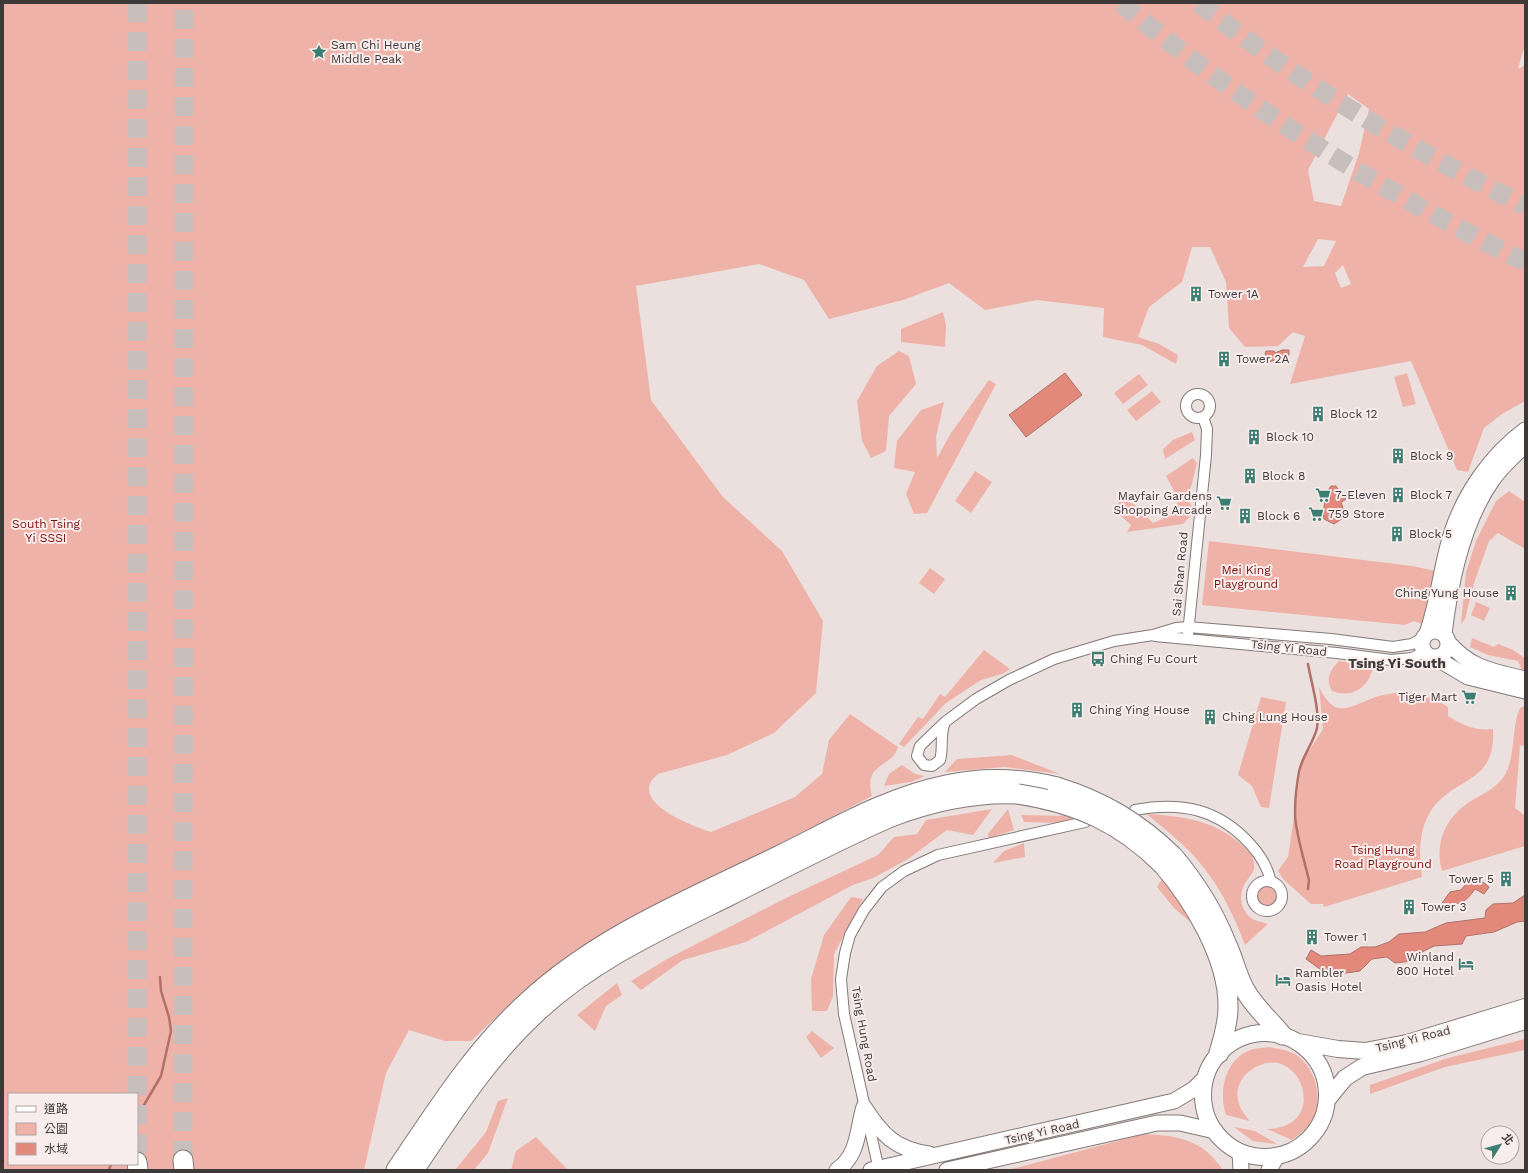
<svg xmlns="http://www.w3.org/2000/svg" width="1528" height="1173" font-family="'Work Sans','Noto Sans TC',sans-serif">
<style>
.green{fill:#efb2a8;fill-rule:evenodd}
.water{fill:#e3897c;stroke:#b17168}
.lines{fill:none;stroke-linecap:round;stroke-linejoin:round}
.stream{stroke:#b17168;stroke-width:2.5}
.highway-tunnel{stroke:#c8bfbd;stroke-width:19;stroke-dasharray:19 10;stroke-linecap:butt}
.street-casing{stroke:#827877;stroke-width:12}
.secondary-casing{stroke:#827877;stroke-width:17}
.primary-casing{stroke:#827877;stroke-width:18}
.highway-casing{stroke:#827877;stroke-width:21}
.street{stroke:#fff;stroke-width:10}
.secondary{stroke:#fff;stroke-width:15}
.primary{stroke:#fff;stroke-width:16}
.highway{stroke:#fff;stroke-width:19}
.highway-bridge-casing{stroke:#827877;stroke-width:21;stroke-linecap:butt}
.highway-bridge{stroke:#fff;stroke-width:19}
.labels{text-anchor:middle;stroke-width:4;stroke-linejoin:round;paint-order:stroke}
.poi-label{font-size:12px;fill:#3d3938;stroke:#f8edec;text-anchor:start}
.park-label{font-size:12px;fill:#7d0f0c;stroke:#f8edec}
.street-label{font-size:12px;fill:#3d3938;stroke:#f8edec}
.quarter-label{font-size:14px;font-weight:bold;fill:#3d3938;stroke:#f8edec}
</style>
<rect width="100%" height="100%" fill="#ebe0de"/>
<!-- green -->
<path class="green" d="M3,3h1522v41l-7,25 7,-4v336l-23,13 -18,14 -16,44 -11,-2 -46,-109 -121,23 15,-48 -12,-4 -15,14 -33,1 -16,-19 -3,-46 -16,-35h-18l-10,35 -33,25 -11,30 21,7 19,11 -2,9 -34,-19 -39,-8 1,-29 -67,-8 -52,10 -36,-27 -46,17 -74,19 -25,-39 -45,-16 -123,22 15,114 72,97 59,54 41,70 -7,72 -42,40 -47,22 -69,19c-33,27 34,52 53,58l84,-35 27,-23 7,-34 21,-26 48,33c-6,22 -35,14 -26,49l-298,155 -50,40 -53,50h-26l-36,-11 -23,43 -22,97h-361zM1348,94l21,15 -10,44 -18,53 -27,-5 -6,-31zM1318,239l18,2 -12,25 -21,1zM1343,265l8,19 -10,4 -6,-15zM9,1094h128v70h-128z
M943,312l3,13 -1,22 -44,-5v-13z
M899,351l10,5 7,28 -27,32 -3,35 -15,7 -9,-17 -5,-40 20,-35z
M1407,373l9,31 -13,3 -9,-30z
M1139,374l9,11 -25,19 -9,-11z
M989,380l7,4 -69,129 -13,1 -8,-20 9,-22 -21,-4 3,-27 24,-31 23,-8 -8,35 1,21 14,-25z
M1152,391l9,11 -25,19 -9,-11z
M1192,432l3,8 -30,19 -2,-10 10,-9z
M1193,458l4,5 -9,36 6,13 -11,12 -56,8 4,-7 -18,-16 8,-9 13,4 19,19c33,-13 27,-22 13,-47z
M975,471l17,11 -21,31 -16,-12z
M1509,491l16,11v47l-27,-16 -9,8 -15,42 -9,36 -4,5 5,-52 10,-31 20,-40z
M1209,541l203,25 24,5 -12,54 -10,-4 -9,4 -203,-20z
M930,568l15,11 -11,15 -15,-11z
M1476,602l14,6 -6,13 -13,-6z
M1472,638l22,9 4,-3 15,6 12,8v16l-2,-1 -5,-12 -30,-6 -18,-8z
M984,650l26,19 -8,5 -21,6 -35,23 -42,44 -5,-3 19,-27 5,2 17,-25 5,3z
M1339,661l34,5c-3,21 -21,33 -41,25 -7,-12 -2,-21 7,-30z
M1319,687c14,28 24,24 49,13 11,-5 24,-7 36,-8 16,0 31,7 44,15v9c14,9 28,15 45,13 3,55 -37,47 -61,80 -14,21 -13,45 -10,68l-98,30 -1,-3h-12l-28,-25 -5,-8 10,-14 14,-95 21,-33z
M1261,697l25,5 -17,106 -8,-1 -9,-21 -14,-11z
M1525,706v39l-5,1 -5,62 10,8v30l-83,25c-7,-25 1,-49 22,-65 14,-11 33,-16 42,-33 10,-21 5,-45 14,-65z
M1012,755l48,19 -55,-7 -60,5 12,-13z
M902,765l13,9 10,2 -14,6 -27,4 5,-12z
M992,809l-19,26 -26,-5 -39,29 -35,19 -20,7 -107,57 -63,18 -42,30 -10,-9 36,-22 119,-61 92,-43 16,-18 23,-3 9,-14z
M1008,809l6,21 -25,8 -1,-4z
M1147,814c35,2 66,6 94,30 6,6 13,11 13,20 1,9 -4,11 -8,18 -8,11 -6,27 5,36 4,3 12,4 17,6l-23,21c-12,-33 -28,-64 -52,-90 -14,-15 -30,-27 -46,-41z
M1021,815l43,1 10,3 -15,4 -35,-1z
M1024,843l1,14 -32,6 11,-12z
M1165,874l31,53 -22,-19 -17,-21z
M1255 896a11 11 0 1 1 22 0a11 11 0 1 1-22 0Z
M851,897l12,2 -29,55 -1,42 -6,15h-15l-1,-32 13,-44z
M617,983l5,12 -16,11 -11,25 -18,-16z
M812,1031l22,17 -13,10 -15,-21z
M1525,1039v11l-80,17 -75,27v-9l78,-27z
M1269,1047c9,2 21,3 29,9 17,13 24,40 17,59 -4,11 -14,18 -23,25l-25,-11c63,-1 35,-84 -9,-63 -9,4 -15,10 -19,19 -5,13 2,27 11,36l-24,-6c-8,-24 -1,-57 27,-66 5,-1 11,-1 16,-2z
M508,1098l-20,55 -14,17h-19l31,-38 12,-31z
M1234,1127l21,4 22,13 -24,-3z
M1144,1134c35,2 58,5 79,36h-215z
M536,1137l32,33h-57l5,-19z"/>
<!-- water -->
<path class="water" d="M1282,350h7v5l-3,3h-5l-12,4 -4,-8 1,-3h8l1,2z
M1065,373l17,22 -56,42 -17,-22z
M1331,486h5l4,6 3,1 3,4 -1,3 -4,2 3,9 -1,7 -9,6 -10,-5c-2,-6 2,-29 7,-33z
M1483,882l6,5 -5,7 -9,-5c-11,16 -17,15 -35,17l10,-14 11,-2 5,-6z
M1525,895v26l-8,1 -23,10 -28,4 -4,8 -28,2 -12,6v8l-27,3 -8,-6 -15,2 -12,12 -21,3 -15,-2 -18,-13 5,-9 10,6 29,-2 11,-7h14l14,-5 10,-8 26,-2 21,-9 39,-5 1,-8 7,-6 20,-1z"/>
<g class="lines">
<!-- stream -->
<path class="stream" d="M1308,664c3,18 12,46 9,64 -3,14 -15,28 -18,44 -3,17 -6,41 -2,58 3,17 8,34 12,50l-1,9
M137,1117l24,-41 10,-45 -2,-14 -8,-26 -1,-14
M109,1170l2,-6"/>
<!-- highway-tunnel -->
<path class="highway-tunnel" d="M137,3v1159
M1121,3c122,103 260,188 404,259
M1199,3c100,80 212,146 326,203
M183,1160l1,-1157"/>
<!-- street casing -->
<g class="street-casing">
<path id="street" d="M1186 406a12 12 0 1 1 24 0a12 12 0 1 1-24 0Z
M1188,634l18,-179 1,-26 -4,-12
M1155,636l182,17 54,7 21,-2 12,-6
M945,722c-6,15 -1,25 -5,38l-8,6 -8,-1 -7,-9 3,-10 25,-24 31,-23 33,-19 45,-21 60,-18 39,-6 23,-7 12,-1 143,12 62,8 19,-3 11,-6
M1135,810c46,-9 84,-1 116,35 9,10 17,23 20,37
M1252 896a15 15 0 1 1 30 0a15 15 0 1 1-30 0Z
M879,1170l-35,-156 -3,-35 4,-26 5,-18 14,-25 18,-23 22,-16 34,-16 147,-33"/>
</g>
<!-- secondary casing -->
<g class="secondary-casing">
<path id="secondary" d="M1422 644a13 13 0 1 1 26 0a13 13 0 1 1-26 0Z
M1427,633c12,-33 14,-68 25,-101 13,-39 39,-77 73,-102
M1444,634c6,-51 19,-113 49,-155 9,-12 20,-23 32,-33
M1448,642c23,27 45,29 77,37
M1434,657l34,20 57,14
M864,1107c18,28 31,42 65,47
M1240,1152l1,18
M837,1170c22,-15 20,-40 27,-63
M871,1170l303,-69 20,-12 11,-11
M947,1170l210,-47h23l35,8
M1269,1170l8,-14"/>
</g>
<!-- primary casing -->
<g class="primary-casing">
<path id="primary" d="M1203 1095a62 62 0 1 1 124 0a62 62 0 1 1-124 0Z
M1298,1042l40,7 27,2 42,-8 118,-36
M1327,1100l18,-22 17,-11 59,-14 104,-32"/>
</g>
<!-- highway casing -->
<g class="highway-casing">
<path id="highway" d="M1173,856c23,27 41,56 54,89 7,15 10,31 18,45 10,18 25,30 37,45
M1163,865c31,36 66,94 65,143 0,16 -5,31 -9,45
M183,1160l1,10
M137,1162l1,8
M396,1170c40,-59 78,-120 131,-168 72,-67 165,-104 253,-147 53,-26 107,-58 166,-70 37,-8 74,-7 111,2
M414,1170c37,-54 71,-109 119,-154 56,-54 127,-86 196,-120 54,-27 107,-55 162,-79 42,-16 82,-25 127,-23"/>
</g>
<!-- street -->
<use href="#street" class="street"/>
<!-- secondary -->
<use href="#secondary" class="secondary"/>
<!-- primary -->
<use href="#primary" class="primary"/>
<!-- highway -->
<use href="#highway" class="highway"/>
<!-- highway-bridge casing -->
<g class="highway-bridge-casing">
<path id="highway-bridge" d="M1057,787c46,14 82,36 116,69
M1018,794c59,9 103,29 145,71"/>
</g>
<!-- highway-bridge -->
<use href="#highway-bridge" class="highway-bridge"/>
</g>
<!-- icons -->
<defs>
<g id="sight-bare" transform="scale(1.2)"><path d="M0-6L1.8-2.2L6-1.7L2.9 1.2L3.7 5.4L0 3.3L-3.7 5.4L-2.9 1.2L-6-1.7L-1.8-2.2Z" fill="#3c7f72" stroke="#f8edec" stroke-width="2.5" paint-order="stroke"/></g>
<g id="building-bare" transform="scale(1.2)"><path d="M-4-6H4V6H1V3H-1V6H-4ZM-2.5-4.3h1.7v1.8h-1.7ZM.8-4.3h1.7v1.8H.8ZM-2.5-1h1.7V.8h-1.7ZM.8-1h1.7V.8H.8Z" fill="#3c7f72" stroke="#f8edec" stroke-width="2.5" paint-order="stroke"/></g>
<g id="supermarket-bare" transform="scale(1.2)"><path d="M-6-5.5h2.5l.6 2H6L4.5 2H-2.5L-4.4-4H-6ZM-1.5 3.2a1.3 1.3 0 1 0 .1 0ZM3 3.2a1.3 1.3 0 1 0 .1 0Z" fill="#3c7f72" stroke="#f8edec" stroke-width="2.5" paint-order="stroke"/></g>
<g id="bus-bare" transform="scale(1.2)"><path d="M-5-6H5V4H4V6H2V4H-2V6H-4V4H-5ZM-3.5-4V0h7V-4ZM-3.5 1.2v1.5H-2V1.2ZM2 1.2v1.5H3.5V1.2Z" fill="#3c7f72" stroke="#f8edec" stroke-width="2.5" paint-order="stroke"/></g>
<g id="hotel-bare" transform="scale(1.2)"><path d="M-6-4.5h1.5V1H6V5H4.5V3h-9V5H-6ZM-4 0a1.8 1.8 0 1 1 3.6 0ZM.5 0V-2.5h3Q6-2.5 6 0Z" fill="#3c7f72" stroke="#f8edec" stroke-width="2.5" paint-order="stroke"/></g>
</defs>
<g fill-rule="evenodd">
<use href="#sight-bare" x="319" y="52"/>
<use href="#building-bare" x="1196" y="294"/>
<use href="#building-bare" x="1224" y="359"/>
<use href="#building-bare" x="1318" y="414"/>
<use href="#building-bare" x="1254" y="437"/>
<use href="#building-bare" x="1398" y="456"/>
<use href="#building-bare" x="1250" y="476"/>
<use href="#supermarket-bare" x="1323" y="495"/>
<use href="#building-bare" x="1398" y="495"/>
<use href="#supermarket-bare" x="1224" y="503"/>
<use href="#supermarket-bare" x="1316" y="514"/>
<use href="#building-bare" x="1245" y="516"/>
<use href="#building-bare" x="1397" y="534"/>
<use href="#building-bare" x="1511" y="593"/>
<use href="#bus-bare" x="1098" y="659"/>
<use href="#supermarket-bare" x="1469" y="697"/>
<use href="#building-bare" x="1077" y="710"/>
<use href="#building-bare" x="1210" y="717"/>
<use href="#building-bare" x="1506" y="879"/>
<use href="#building-bare" x="1409" y="907"/>
<use href="#building-bare" x="1312" y="937"/>
<use href="#hotel-bare" x="1466" y="964"/>
<use href="#hotel-bare" x="1283" y="980"/>
</g>
<g class="labels">
<!-- poi labels -->
<g class="poi-label">
<text x="331" y="49">Sam Chi Heung<tspan x="331" dy="14">Middle Peak</tspan></text>
<text x="1208" y="298">Tower 1A</text>
<text x="1236" y="363">Tower 2A</text>
<text x="1330" y="418">Block 12</text>
<text x="1266" y="441">Block 10</text>
<text x="1410" y="460">Block 9</text>
<text x="1262" y="480">Block 8</text>
<text x="1335" y="499">7-Eleven</text>
<text x="1410" y="499">Block 7</text>
<text x="1212" y="500" text-anchor="end">Mayfair Gardens<tspan x="1212" dy="14">Shopping Arcade</tspan></text>
<text x="1328" y="518">759 Store</text>
<text x="1257" y="520">Block 6</text>
<text x="1409" y="538">Block 5</text>
<text x="1499" y="597" text-anchor="end">Ching Yung House</text>
<text x="1110" y="663">Ching Fu Court</text>
<text x="1457" y="701" text-anchor="end">Tiger Mart</text>
<text x="1089" y="714">Ching Ying House</text>
<text x="1222" y="721">Ching Lung House</text>
<text x="1494" y="883" text-anchor="end">Tower 5</text>
<text x="1421" y="911">Tower 3</text>
<text x="1324" y="941">Tower 1</text>
<text x="1454" y="961" text-anchor="end">Winland<tspan x="1454" dy="14">800 Hotel</tspan></text>
<text x="1295" y="977">Rambler<tspan x="1295" dy="14">Oasis Hotel</tspan></text>
</g>
<!-- park labels -->
<g class="park-label">
<text x="46" y="528">South Tsing<tspan x="46" dy="14">Yi SSSI</tspan></text>
<text x="1246" y="574">Mei King<tspan x="1246" dy="14">Playground</tspan></text>
<text x="1383" y="854">Tsing Hung<tspan x="1383" dy="14">Road Playground</tspan></text>
</g>
<!-- street labels -->
<g class="street-label">
<text transform="translate(1180 574) rotate(-85)" y="4">Sai Shan Road</text>
<text transform="translate(1289 648) rotate(6)" y="4">Tsing Yi Road</text>
<text transform="translate(864 1034) rotate(80)" y="4">Tsing Hung Road</text>
<text transform="translate(1413 1039) rotate(-14)" y="4">Tsing Yi Road</text>
<text transform="translate(1042 1132) rotate(-13)" y="4">Tsing Yi Road</text>
</g>
<!-- quarter labels -->
<g class="quarter-label">
<text x="1397" y="668">Tsing Yi South</text>
</g>
</g>
<!-- border -->
<rect width="1528" height="1173" fill="none" stroke="#3d3938" stroke-width="8"/>
<!-- legend -->
<rect x="8" y="1093" width="130" height="72" fill="#f8edec" stroke="#ada5a4"/>
<rect x="16" y="1106" width="20" height="6" fill="#ffffff" stroke="#ada5a4"/>
<text x="44" y="1113" font-size="12" fill="#3d3938">道路</text>
<rect x="16" y="1123" width="20" height="12" fill="#efb2a8" stroke="#ada5a4"/>
<text x="44" y="1133" font-size="12" fill="#3d3938">公園</text>
<rect x="16" y="1143" width="20" height="12" fill="#e3897c" stroke="#ada5a4"/>
<text x="44" y="1153" font-size="12" fill="#3d3938">水域</text>
<!-- north arrow -->
<g transform="translate(1500 1145) rotate(53)"><circle r="19" fill="#f8edec" stroke="#ada5a4"/>
<path d="M0-3L7 15L0 10L-7 15Z" fill="#3c7f72"/>
<text y="-6" font-size="11" font-weight="bold" text-anchor="middle" fill="#3d3938">北</text>
</g>
</svg>
